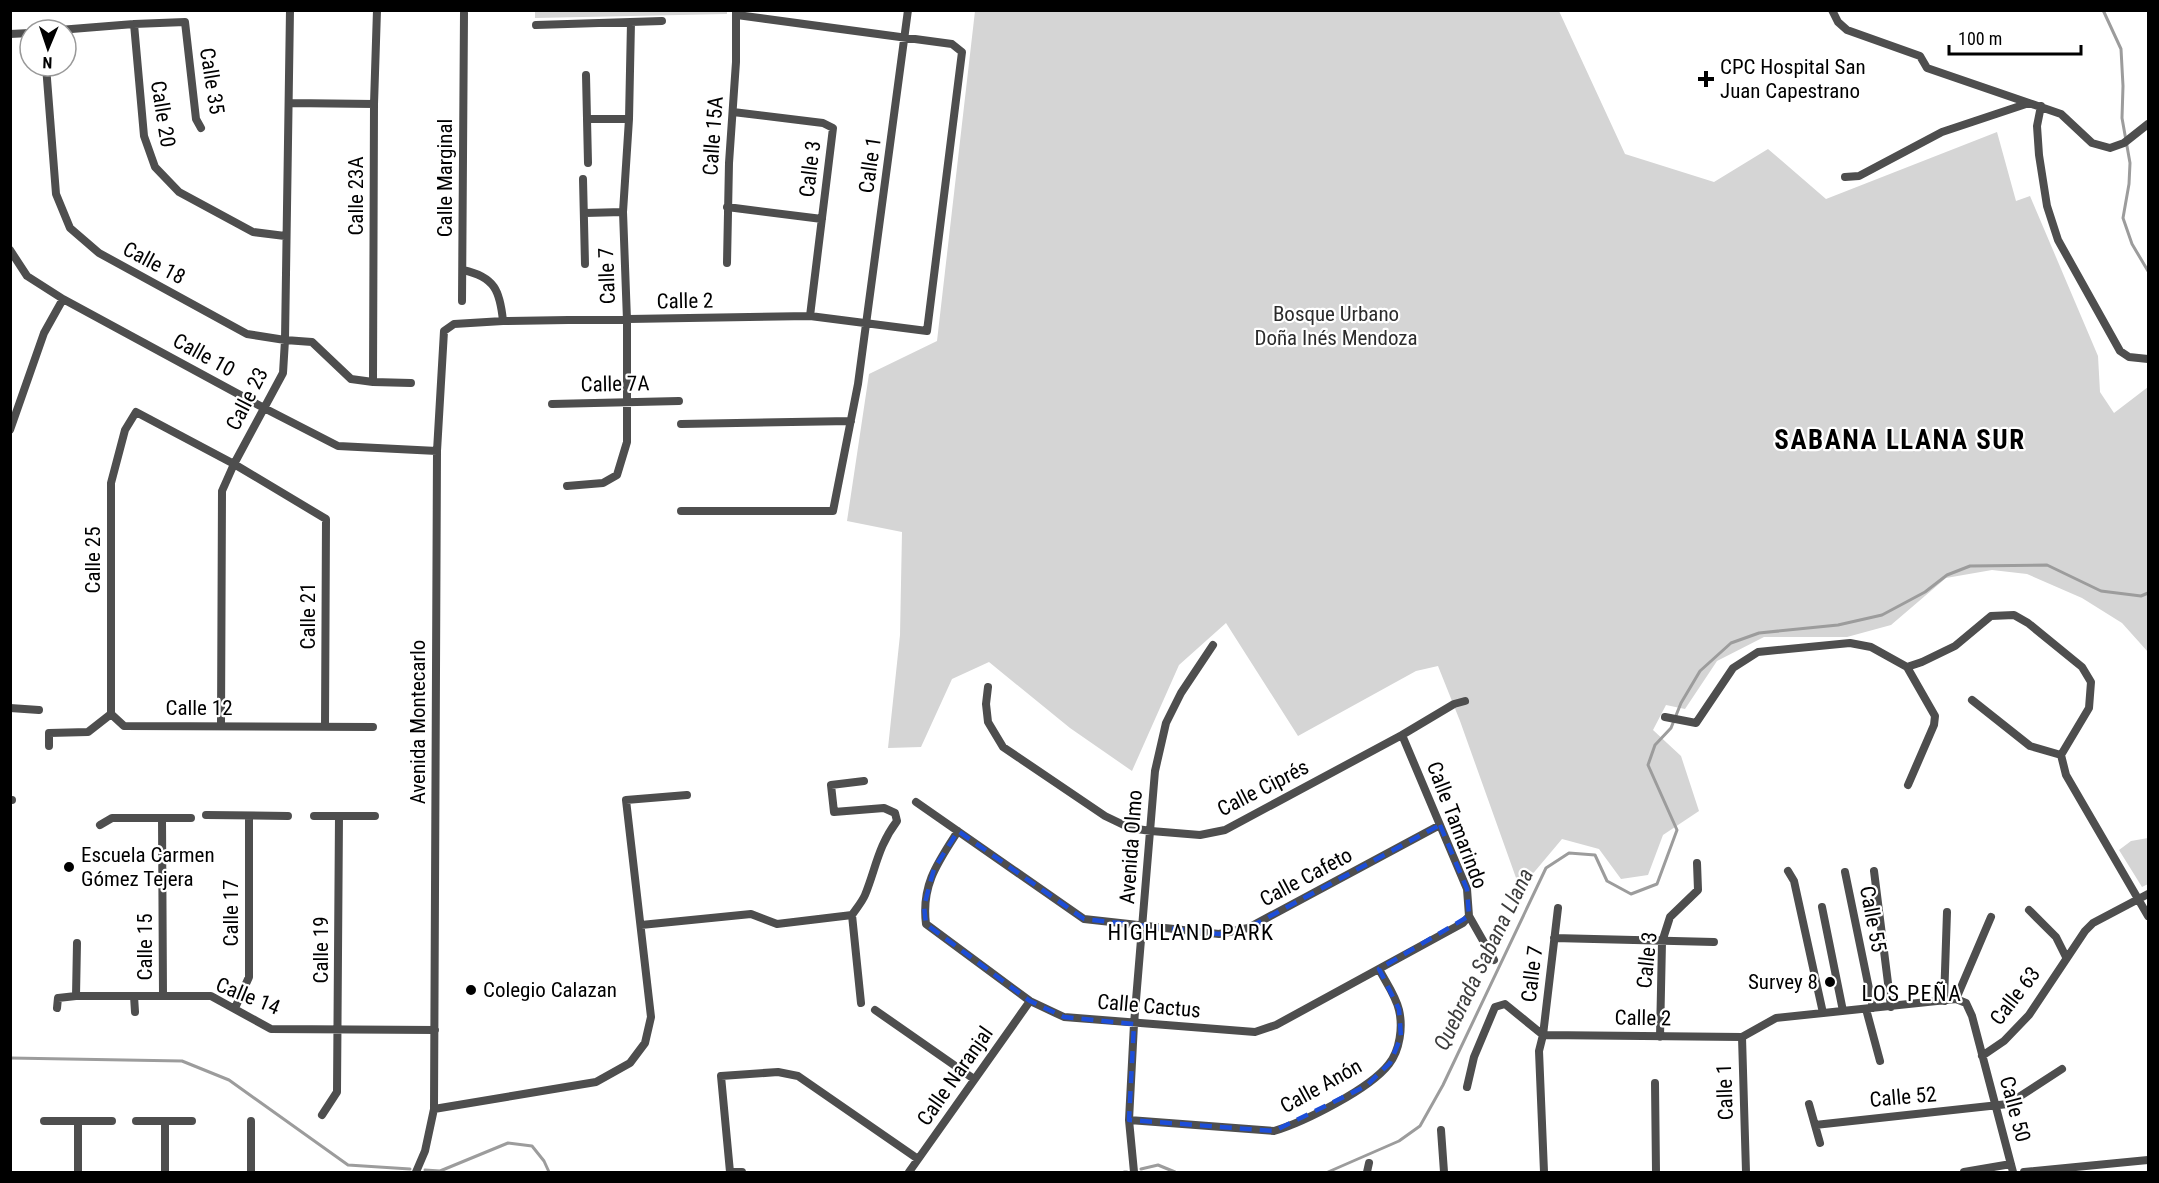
<svg xmlns="http://www.w3.org/2000/svg" width="2159" height="1183" font-family="'Roboto Condensed',sans-serif">
<style>
.green{fill:#d5d5d5}
.lines{fill:none;stroke-linecap:round;stroke-linejoin:round}
.stream{stroke:#9c9c9c;stroke-width:3}
.street{stroke:#4e4e4e;stroke-width:8}
.marked{fill:none;stroke:#1d4ed8;stroke-width:4.5;stroke-dasharray:12 8;stroke-linejoin:round}
.poi-dot{fill:#000;stroke:#fff;stroke-width:2}
.labels{text-anchor:middle;stroke-width:4.5;stroke-linejoin:round;paint-order:stroke}
.poi-label{font-size:21px;fill:#000;stroke:#fff;text-anchor:start}
.street-label{font-size:21px;fill:#000;stroke:#fff}
.park-label{font-size:21px;fill:#2c2c2c;stroke:#fff}
.neighbourhood-label{font-size:22px;letter-spacing:1.5px;fill:#000;stroke:#fff}
.water-label{font-size:22px;font-style:italic;fill:#3d3d3d;stroke:#fff}
.district-label{font-size:27px;font-weight:bold;letter-spacing:1.5px;fill:#000;stroke:#fff}
</style>
<rect width="100%" height="100%" fill="#fff"/>
<!-- green -->
<path class="green" d="M727,11v3l-192,4v-7z
M975,11h584l66,143 89,28 54,-33 58,50 171,-67 19,69 14,-5 68,160 2,36 14,21 34,-26v265l-26,-29 -40,-25 -55,-24 -35,-4 -46,8 -55,47 -44,12h-83l-47,24 -32,48 -19,-4 -13,25 28,26 18,55 -36,24 -15,40 -27,4 -22,-30 -37,-10 -42,50 -60,-168 -22,-55 -22,5 -118,65 -72,-113 -47,42 -47,106 -62,-43 -81,-66 -37,17 -31,68 -33,1 12,-113 2,-103 -55,-11 22,-147 68,-33z
M2148,838v46l-6,3 -23,-37 12,-9z"/>
<g class="lines">
<!-- stream -->
<path class="stream" d="M2103,10l18,39 2,37 -1,32 8,45 -1,21 -6,34 9,26 16,27
M10,1058l172,3 47,19 119,85 62,4
M1141,1169l17,-4 17,7
M425,1170l15,1 68,-28 24,3 12,15 5,11
M1124,1172h3
M1328,1172l71,-31 21,-15 23,-41 103,-217 23,-15 26,2 12,26 24,13 26,-10 20,-54 -29,-65 7,-20 16,-17 10,-25 19,-32 31,-28 28,-10 79,-8 44,-10 43,-23 22,-17 23,-9 77,-1 54,26 40,5 7,-3"/>
<!-- street -->
<path class="street" d="M1832,10l6,12 9,8 73,26 7,12 134,46 31,29 18,5 14,-5 24,-19
M134,24l10,112 11,31 24,25 74,40 32,4
M536,25l126,-4
M59,30l75,-6 51,-2 11,97 5,9
M10,34l20,-1
M46,66l10,128 14,34 29,25 148,81 38,6 27,2 39,37 22,3 38,1
M586,75l2,88
M289,103l85,1
M2041,106l-4,20 2,29 8,51 11,34 62,111 9,6 19,2
M733,112l90,11 10,5 -23,188
M588,119h41
M1845,177l14,-1 83,-44 87,-29
M583,179l2,85
M727,207l95,12
M585,213l38,-1
M10,250l17,26 36,23 201,109 74,38 99,5
M727,263l2,-100 7,-101v-50
M463,270c32,7 37,21 40,51
M462,301l2,-288
M373,382l1,-278 3,-94
M552,404l127,-3
M681,424l170,-3
M10,430l34,-97 19,-34
M567,486l36,-3 14,-8 10,-33v-122l-4,-108 6,-93 2,-97
M681,511h152l25,-127 50,-374
M1907,667l28,49 -1,9 -26,60
M988,687l-2,17 2,18 15,25 102,69 25,12 21,3 49,4 25,-5 177,-95 52,-31 11,-3
M1972,700l58,46 31,9
M10,708l29,2
M111,714v-231l14,-53 11,-18 98,52 92,55 -1,207
M111,714l13,12 249,1
M1665,717l31,6 37,-55 25,-16 92,-9 21,4 36,20 15,-5 33,-16 36,-30 23,-1 14,8 54,44 9,15 -2,26 -28,47 5,20 82,141
M221,726l1,-235 12,-27 49,-91 2,-33 5,-330
M1402,735l65,154 2,27 25,44
M49,746v-13l39,-1 23,-18
M10,800h2
M916,802l168,117 135,15 29,-6 192,-103
M206,815l82,1
M314,816h61
M162,818l1,178
M100,825l12,-7h79
M958,831c-20,31 -37,54 -32,93l104,77 34,16 191,15 21,-7 187,-102 6,-7
M1788,871l6,10 29,132
M1874,871l17,136
M1845,872l28,136
M1822,907l21,104
M2029,910l27,27 10,20
M852,915l9,88
M641,925l110,-11 26,10 75,-9c4,-6 10,-13 13,-20 11,-27 13,-49 32,-74l-2,-8 -11,-5 -50,4 -3,-27 33,-4
M1554,938l160,4
M76,996l1,-53
M134,996l1,16
M1956,999l35,-82
M1944,1001l3,-89
M57,1008l1,-10 18,-2h135l60,33 164,1
M235,1008l14,-31v-161
M1866,1009l14,52
M875,1010l99,69
M1660,1037l2,-95 8,-25 28,-27 -1,-27
M1742,1037l34,-19 180,-19 10,4 6,13 41,156
M1742,1037l4,135
M1982,1056l22,-15 25,-26 56,-84 8,-8 55,-29
M1655,1083l1,89
M1467,1087l7,-30 21,-50 10,-3 38,31 199,2
M1809,1104l11,39
M434,1109l162,-27 34,-19 15,-20 6,-26 -25,-217 61,-5
M322,1115l15,-23 2,-276
M1129,1120l145,11c30,-9 96,-42 115,-67 11,-14 14,-37 10,-54 -3,-14 -14,-29 -20,-41
M44,1121h68
M78,1121v51
M136,1121h56
M165,1122v50
M1815,1125l193,-21 54,-35
M1441,1130l3,42
M251,1172v-51
M416,1172l9,-21 9,-42 3,-658 7,-120 10,-7 49,-3 307,-5 117,15 35,-279 -10,-8 -215,-29
M742,1172h-12l-9,-96 57,-4 20,4 120,83
M909,1172l121,-171
M1134,1172l-5,-52 5,-96 21,-253 11,-48 15,-30 32,-48
M1367,1172l2,-9
M1544,1172l-5,-121 4,-16 15,-127
M1964,1172l47,-8
M2024,1172l124,-12"/>
</g>
<!-- marked area -->
<path class="marked" d="M1440,825l27,64 2,27 -90,53 20,40 2,28 -11,26 -24,23 -92,45 -145,-11 5,-96 -70,-7 -34,-16 -104,-77 -2,-18 10,-37 24,-38 126,88 135,15 29,-6z"/>
<!-- markers -->
<g class="poi-dot">
<path d="M1703 70h6v6h6v6h-6v6h-6v-6h-6v-6h6z"/>
<circle cx="69" cy="867" r="6"/>
<circle cx="1830" cy="982" r="6"/>
<circle cx="471" cy="990" r="6"/>
</g>
<g class="labels">
<!-- poi labels -->
<g class="poi-label">
<text x="1720" y="74">CPC Hospital San<tspan x="1720" dy="24">Juan Capestrano</tspan></text>
<text x="81" y="862">Escuela Carmen<tspan x="81" dy="24">Gómez Tejera</tspan></text>
<text x="1818" y="989" text-anchor="end">Survey 8</text>
<text x="483" y="997">Colegio Calazan</text>
</g>
<!-- street labels -->
<g class="street-label">
<text transform="translate(212 81) rotate(81)" y="7">Calle 35</text>
<text transform="translate(163 114) rotate(81)" y="7">Calle 20</text>
<text transform="translate(713 136) rotate(-86)" y="7">Calle 15A</text>
<text transform="translate(870 165) rotate(-82)" y="7">Calle 1</text>
<text transform="translate(810 169) rotate(-83)" y="7">Calle 3</text>
<text transform="translate(445 178) rotate(-90)" y="7">Calle Marginal</text>
<text transform="translate(356 196) rotate(-90)" y="7">Calle 23A</text>
<text transform="translate(154 263) rotate(28)" y="7">Calle 18</text>
<text transform="translate(607 276) rotate(-92)" y="7">Calle 7</text>
<text transform="translate(685 301) rotate(-1)" y="7">Calle 2</text>
<text transform="translate(204 355) rotate(29)" y="7">Calle 10</text>
<text transform="translate(615 384) rotate(-1)" y="7">Calle 7A</text>
<text transform="translate(247 399) rotate(-63)" y="7">Calle 23</text>
<text transform="translate(93 560) rotate(-90)" y="7">Calle 25</text>
<text transform="translate(308 616) rotate(-90)" y="7">Calle 21</text>
<text x="199" y="715">Calle 12</text>
<text transform="translate(418 722) rotate(-90)" y="7">Avenida Montecarlo</text>
<text transform="translate(1263 788) rotate(-27)" y="7">Calle Ciprés</text>
<text transform="translate(1457 825) rotate(69)" y="7">Calle Tamarindo</text>
<text transform="translate(1131 847) rotate(-86)" y="7">Avenida Olmo</text>
<text transform="translate(1306 877) rotate(-28)" y="7">Calle Cafeto</text>
<text transform="translate(231 913) rotate(-90)" y="7">Calle 17</text>
<text transform="translate(1873 919) rotate(79)" y="7">Calle 55</text>
<text transform="translate(145 947) rotate(-90)" y="7">Calle 15</text>
<text transform="translate(321 950) rotate(-90)" y="7">Calle 19</text>
<text transform="translate(1647 960) rotate(-84)" y="7">Calle 3</text>
<text transform="translate(1532 974) rotate(-83)" y="7">Calle 7</text>
<text transform="translate(248 996) rotate(22)" y="7">Calle 14</text>
<text transform="translate(2015 996) rotate(-52)" y="7">Calle 63</text>
<text transform="translate(1149 1006) rotate(5)" y="7">Calle Cactus</text>
<text transform="translate(1643 1018) rotate(1)" y="7">Calle 2</text>
<text transform="translate(955 1076) rotate(-55)" y="7">Calle Naranjal</text>
<text transform="translate(1321 1086) rotate(-29)" y="7">Calle Anón</text>
<text transform="translate(1725 1092) rotate(-92)" y="7">Calle 1</text>
<text transform="translate(1903 1097) rotate(-5)" y="7">Calle 52</text>
<text transform="translate(2015 1109) rotate(75)" y="7">Calle 50</text>
</g>
<!-- park labels -->
<g class="park-label">
<text x="1336" y="321">Bosque Urbano<tspan x="1336" dy="24">Doña Inés Mendoza</tspan></text>
</g>
<!-- neighbourhood labels -->
<g class="neighbourhood-label">
<text x="1191" y="940">HIGHLAND PARK</text>
<text x="1912" y="1001">LOS PEÑA</text>
</g>
<!-- water labels -->
<g class="water-label">
<text transform="translate(1483 959) rotate(-64)" y="8">Quebrada Sabana Llana</text>
</g>
<!-- district labels -->
<g class="district-label">
<text x="1900" y="449">SABANA LLANA SUR</text>
</g>
</g>
<!-- border -->
<rect width="2159" height="1183" fill="none" stroke="#000000" stroke-width="24"/>
<!-- north arrow -->
<g transform="translate(48 48) rotate(182)"><circle r="28" fill="#ffffff" stroke="#999999" stroke-width="1.5"/>
<path d="M0-4.5L10 22L0 15L-10 22Z" fill="#000000"/>
<text y="-9" font-size="16" font-weight="bold" text-anchor="middle" fill="#000000">N</text>
</g>
<!-- scale -->
<path d="M1949 45v9h132v-9" fill="none" stroke="#000000" stroke-width="3"/>
<text x="1958" y="45" font-size="18" fill="#000000" stroke="#ffffff" stroke-width="4.5" paint-order="stroke">100 m</text>
</svg>
